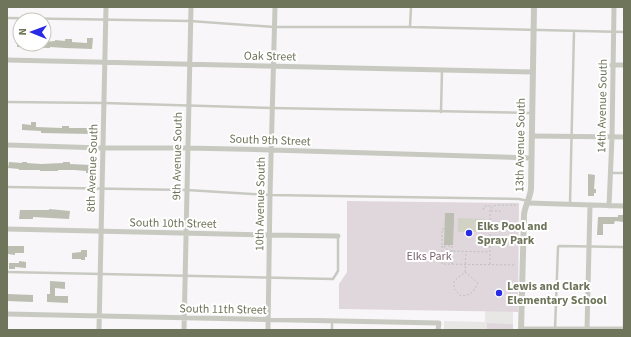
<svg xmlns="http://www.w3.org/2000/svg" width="631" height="337" font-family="'Source Sans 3',sans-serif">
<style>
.built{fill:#e8e7e6}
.green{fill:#e0d7dd}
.water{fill:#d1d1c4}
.building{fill:#bcbeb1}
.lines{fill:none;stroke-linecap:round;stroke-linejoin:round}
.path{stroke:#bec0b9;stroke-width:1;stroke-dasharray:2 2;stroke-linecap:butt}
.service{stroke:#c8cac1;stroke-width:2.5}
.minor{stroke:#c8cac1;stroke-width:5}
.tertiary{stroke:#c8cac1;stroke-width:6}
.poi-dot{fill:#292ae5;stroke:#fff;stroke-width:1.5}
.labels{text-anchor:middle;stroke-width:4;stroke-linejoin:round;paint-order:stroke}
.street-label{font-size:12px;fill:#6f755a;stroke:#fff}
.poi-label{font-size:12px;font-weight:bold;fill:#6f755a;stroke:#fff;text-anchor:start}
.park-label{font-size:12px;fill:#7e6670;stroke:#fff}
</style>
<rect width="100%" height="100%" fill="#f8f6f8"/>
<!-- built -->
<path class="built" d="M486,263l27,2v65h-69v-9l41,1z"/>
<!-- green -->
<path class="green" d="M347,201l172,2 -1,109 -179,-3v-25l8,-12z
M487,323l26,1v6h-26z"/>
<!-- water -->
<path class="water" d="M458,218l27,1v13h-27z"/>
<!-- building -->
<path class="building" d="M87,38h6l-1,11 -27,-1 -15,-1v1l-33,-1v-3h27v-2l11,-1v-1l10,1v-2h7v3l15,1z
M31,122h5v5l26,1v-2h7v2h22v6l-50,-1v-2l-19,-1v-6l9,1z
M9,162l13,1v-1h5v1l14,1 22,-1v-1h7v2l21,1v8h-5v-2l-12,-1h-16v1h-18v-1h-21v-1l-11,-1z
M588,174l7,1 -1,14h2v4h-2v3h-6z
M49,209l21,2 -1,8 -36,-2v2h-14l1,-9h29z
M445,213h9v6l-1,26h-9z
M618,215h6v7l-9,-1 -1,3h-11v11h-6l1,-18h20z
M8,246h16v7h-9v2l-7,-1z
M81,250h6v7h-2v3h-4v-1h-9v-6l9,-1z
M19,261l7,1v6l-11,-1v2h-6v-6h10z
M50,281l15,1v7l-10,-1v8h13v7l-21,-1v-8h3z
M7,294l26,1v7l-26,-1z"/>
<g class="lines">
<!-- path -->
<path class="path" d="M483,210l1,-3 2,-1h7
M491,211h9v3
M444,229h-2v17l8,5 39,1
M452,264v-18h-10v18l73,1
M490,264v-55l6,-4h21
M465,272l13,11c-5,9 -6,12 -17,13l-7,-7v-8l11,-9 1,-21"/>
<!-- service -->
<path class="service" d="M7,18l183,3 84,6h136l214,5
M410,27l1,-20
M7,102l97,1 168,5 260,5
M441,112l1,-42
M611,173h13
M7,187l180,3 83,5 249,4 9,2
M570,204l4,-173
M7,272l326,7 5,-8v-35
M332,330v-9
M555,330l3,-83 1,-1 63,1 2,1v80"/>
<!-- minor -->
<path class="minor" d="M7,60l526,12
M612,65h12
M532,136l92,1
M7,145l96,3h85l84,2 259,8
M528,203l96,3
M609,206l3,-69 2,-130
M7,229l262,6 69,1
M7,314l432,9 -1,7
M521,329h103
M99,330l7,-323
M184,330l7,-323
M268,330l2,-135 5,-188
M587,330l3,-125"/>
<!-- tertiary -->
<path class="tertiary" d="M521,330l3,-115c1,-10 6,-16 7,-26l3,-182"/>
</g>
<!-- markers -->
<g class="poi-dot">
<circle cx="469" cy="233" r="4"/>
<circle cx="499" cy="293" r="4"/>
</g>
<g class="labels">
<!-- street labels -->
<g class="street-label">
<text transform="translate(270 56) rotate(1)" y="4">Oak Street</text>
<text transform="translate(602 106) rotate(-89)" y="4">14th Avenue South</text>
<text transform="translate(270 140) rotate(2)" y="4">South 9th Street</text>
<text transform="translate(520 145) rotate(-89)" y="4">13th Avenue South</text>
<text transform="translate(177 156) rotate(-89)" y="4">9th Avenue South</text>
<text transform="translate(92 168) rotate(-88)" y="4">8th Avenue South</text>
<text transform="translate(260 204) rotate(-89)" y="4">10th Avenue South</text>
<text transform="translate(173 223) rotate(1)" y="4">South 10th Street</text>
<text transform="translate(223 309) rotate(1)" y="4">South 11th Street</text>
</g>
<!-- poi labels -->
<g class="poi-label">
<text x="477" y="230">Elks Pool and<tspan x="477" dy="14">Spray Park</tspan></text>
<text x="507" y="290">Lewis and Clark<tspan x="507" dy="14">Elementary School</tspan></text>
</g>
<!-- park labels -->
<g class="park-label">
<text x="429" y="260">Elks Park</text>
</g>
</g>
<!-- border -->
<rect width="631" height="337" fill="none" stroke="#6f755a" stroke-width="16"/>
<!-- north arrow -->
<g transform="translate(32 32) rotate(271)"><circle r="19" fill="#ffffff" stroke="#c5c8bd"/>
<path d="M0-3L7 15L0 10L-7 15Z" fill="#292ae5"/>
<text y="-6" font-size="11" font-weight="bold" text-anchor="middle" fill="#6f755a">N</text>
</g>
</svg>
